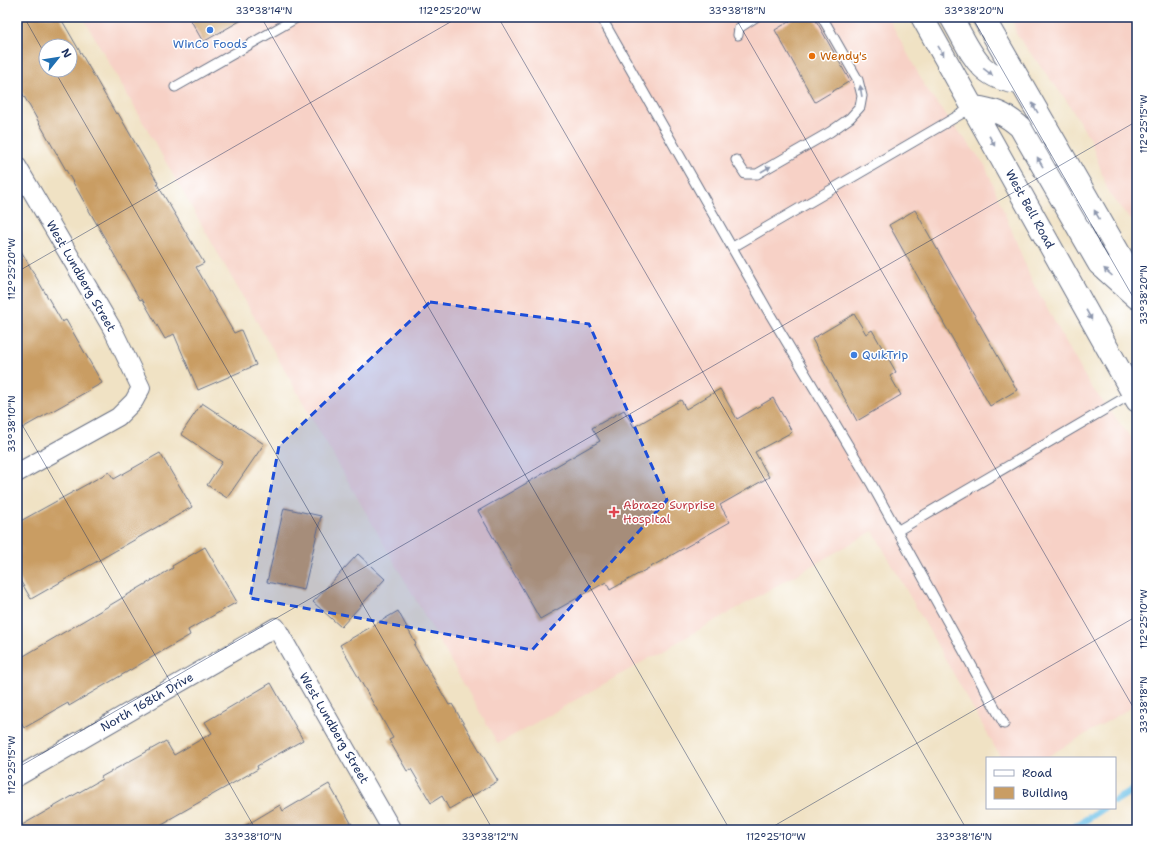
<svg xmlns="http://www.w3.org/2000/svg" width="1154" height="847" font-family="'Shantell Sans',sans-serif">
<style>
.built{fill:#f7d1c6}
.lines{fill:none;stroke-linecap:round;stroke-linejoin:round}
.stream{stroke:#6bc0e7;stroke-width:7}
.building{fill:#c99d64;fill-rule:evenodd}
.lane-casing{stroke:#666e82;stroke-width:11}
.street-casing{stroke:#666e82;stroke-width:20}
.primary-casing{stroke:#666e82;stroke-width:24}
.lane{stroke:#fff;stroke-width:9}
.street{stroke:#fff;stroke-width:18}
.primary{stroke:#fff;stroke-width:22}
.oneway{fill:#8d97ae}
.marked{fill:#1d4ed8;fill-opacity:0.2;stroke:#1d4ed8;stroke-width:3;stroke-dasharray:8 5;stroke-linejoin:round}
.ticks{fill:none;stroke:#1b2f5e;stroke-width:1;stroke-opacity:0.45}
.shop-dot{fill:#3f7fe0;stroke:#fff;stroke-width:1.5}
.food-dot{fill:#e8710a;stroke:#fff;stroke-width:1.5}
.health-dot{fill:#e0444e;stroke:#fff;stroke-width:1.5}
.labels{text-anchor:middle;stroke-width:3;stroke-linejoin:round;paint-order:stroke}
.shop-label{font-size:12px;fill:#366cbe;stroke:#fff}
.food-label{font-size:12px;fill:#c56008;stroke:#fff;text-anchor:start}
.street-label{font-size:12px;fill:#1b2f5e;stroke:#fff}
.health-label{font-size:12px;fill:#be3a42;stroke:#fff;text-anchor:start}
.neatline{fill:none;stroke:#1b2f5e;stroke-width:1.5}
.ticks-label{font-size:10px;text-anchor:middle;fill:#1b2f5e}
</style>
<rect width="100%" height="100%" fill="#fff"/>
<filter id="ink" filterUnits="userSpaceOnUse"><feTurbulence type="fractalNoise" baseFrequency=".025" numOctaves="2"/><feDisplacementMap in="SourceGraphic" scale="8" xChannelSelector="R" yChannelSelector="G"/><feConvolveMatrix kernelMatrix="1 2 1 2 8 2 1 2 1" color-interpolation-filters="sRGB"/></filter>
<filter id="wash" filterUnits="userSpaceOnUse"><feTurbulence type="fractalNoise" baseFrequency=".012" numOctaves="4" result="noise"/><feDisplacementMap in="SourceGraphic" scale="16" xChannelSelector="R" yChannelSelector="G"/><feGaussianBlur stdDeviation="0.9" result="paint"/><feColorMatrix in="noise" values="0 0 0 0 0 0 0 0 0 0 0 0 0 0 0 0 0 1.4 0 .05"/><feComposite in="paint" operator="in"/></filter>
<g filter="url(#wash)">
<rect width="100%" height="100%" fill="#f0e2c4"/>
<!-- built -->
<path class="built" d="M83,17h805l39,73 58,75 47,116 57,103 48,61v259l-92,54h-44l-128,-227 -375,213z
M1012,17h125v210l-28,-33 -19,-55 -24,-39 -50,-66z"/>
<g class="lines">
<!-- stream -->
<path class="stream" d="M1115,801l22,-14
M1070,830l34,-22"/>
</g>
<g id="blocks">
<!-- building -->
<path class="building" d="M17,17h43l56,97 2,-1 40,70 -1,1 47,79 -8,4 38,66 7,-3 15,35 -58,25 -24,-56 -9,5 -23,-40 -2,1 -123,-216zM46,46h24v24h-24z
M189,17h58l-44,25z
M797,17h17l36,64 -35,21 -40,-72z
M915,210l102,180 -27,16 -101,-181z
M17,244l45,78 4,-2 36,63 -85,48z
M854,314l12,20 6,-4 24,42 -6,4 11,19 -44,26 -45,-82z
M720,389l17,30 36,-21 19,34 -37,20 14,25 -49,28 10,17 -120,68 -4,-8 -66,37 -62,-108 122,-70 -8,-13 32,-18 10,17 47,-27 5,9z
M202,403l62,41 -37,54 -20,-13 15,-23 -41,-28z
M160,453l32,54 -161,92 -14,-24v-52l92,-51 5,7z
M284,508l37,8 -17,74 -37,-8z
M205,547l32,55 -49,28 2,5 -121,71 -1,-3 -44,25 -7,-12v-56l156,-92 -1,-2z
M358,554l27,25 -44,48 -28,-25z
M398,611l18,33 -2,1 35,60 3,-1 46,77 -49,28 -7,-13 -11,7 -20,-34 -4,2 -18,-31 4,-2 -53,-93z
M271,683l32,57 -46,26 1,3 -90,51 1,1 -16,9h-136v-2l85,-49 -1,-2 65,-36 8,14 38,-22 -7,-11z
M329,784l26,46h-117l42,-25 3,6z"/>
</g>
</g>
<g filter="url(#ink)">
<use href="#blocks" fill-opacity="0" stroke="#666e82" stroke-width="1"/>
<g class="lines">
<!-- lane casing -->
<g class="lane-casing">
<path id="lane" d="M601,17l167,294 104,174 132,239
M738,35l1,-7 17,-11
M175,87l123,-70
M736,160l9,14h12l73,-42 20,-14 10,-11 2,-11 -4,-16 -36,-63
M733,247l240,-140
M897,531l236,-138"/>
</g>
<!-- street casing -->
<g class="street-casing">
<path id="street" d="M17,166l96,164 28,58 -7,13 -16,16 -101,56
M17,777l259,-150 116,203"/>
</g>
<!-- primary casing -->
<g class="primary-casing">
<path id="primary" d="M922,17l215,384
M951,17c20,33 26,62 69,66
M983,17l154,267
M973,107c22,3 31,6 47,20l79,137 38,34"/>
</g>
<!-- lane -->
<use href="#lane" class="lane"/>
<!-- street -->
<use href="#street" class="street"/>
<!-- primary -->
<use href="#primary" class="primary"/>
</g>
<!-- one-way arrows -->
<defs><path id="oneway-solid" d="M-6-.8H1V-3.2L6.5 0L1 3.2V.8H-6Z"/></defs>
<g class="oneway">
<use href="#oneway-solid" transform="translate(941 51) rotate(60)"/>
<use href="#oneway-solid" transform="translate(988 72) rotate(37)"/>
<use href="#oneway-solid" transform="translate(861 91) rotate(-99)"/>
<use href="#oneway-solid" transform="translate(1035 108) rotate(-120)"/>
<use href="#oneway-solid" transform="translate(992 141) rotate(61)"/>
<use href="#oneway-solid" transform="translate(1040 162) rotate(-120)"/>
<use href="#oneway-solid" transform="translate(766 169) rotate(-30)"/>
<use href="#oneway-solid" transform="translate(1097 215) rotate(-120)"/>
<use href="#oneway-solid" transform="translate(1108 272) rotate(-138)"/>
<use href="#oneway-solid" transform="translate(1089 315) rotate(61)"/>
</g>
</g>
<!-- marked area -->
<path class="marked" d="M430,302l159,22 78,176 -135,150 -282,-52 29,-152z"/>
<!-- ticks -->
<path class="ticks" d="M24,17l22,39M261,17l469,813M498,17l469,813M735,17l402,697M972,17l165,287M54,70l439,760M17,272l442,-255M17,416l239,414M17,768l1120,-647M17,826l2,4M767,830l370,-214"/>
<!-- markers -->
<g class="shop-dot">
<circle cx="210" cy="30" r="4"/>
<circle cx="854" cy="355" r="4"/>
</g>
<circle class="food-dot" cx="812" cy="56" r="4"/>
<path class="health-dot" d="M612 506h4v4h4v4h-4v4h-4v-4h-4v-4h4z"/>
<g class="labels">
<!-- shop labels -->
<g class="shop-label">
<text x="210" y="48">WinCo Foods</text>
<text x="862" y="359" text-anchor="start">QuikTrip</text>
</g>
<!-- food labels -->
<g class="food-label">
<text x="820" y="60">Wendy's</text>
</g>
<!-- street labels -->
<g class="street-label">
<text transform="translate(1030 209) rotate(61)" y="4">West Bell Road</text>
<text transform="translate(81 276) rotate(60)" y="4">West Lundberg Street</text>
<text transform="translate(147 702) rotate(-30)" y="4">North 168th Drive</text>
<text transform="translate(334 728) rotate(60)" y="4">West Lundberg Street</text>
</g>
<!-- health labels -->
<g class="health-label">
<text x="623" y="509">Abrazo Surprise<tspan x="623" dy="14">Hospital</tspan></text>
</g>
</g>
<!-- margin -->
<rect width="1154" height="847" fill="none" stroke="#fff" stroke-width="44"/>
<!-- legend -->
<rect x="986" y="757" width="130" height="52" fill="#ffffff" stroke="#a4acbf"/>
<rect x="994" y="770" width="20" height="6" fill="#ffffff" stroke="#a4acbf"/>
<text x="1022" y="777" font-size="12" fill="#1b2f5e">Road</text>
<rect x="994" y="787" width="20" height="12" fill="#c99d64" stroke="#a4acbf"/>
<text x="1022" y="797" font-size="12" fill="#1b2f5e">Building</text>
<!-- north arrow -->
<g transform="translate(58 58) rotate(60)"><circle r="19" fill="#ffffff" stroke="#a4acbf"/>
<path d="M0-3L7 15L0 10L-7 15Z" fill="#1f6fb2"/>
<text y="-6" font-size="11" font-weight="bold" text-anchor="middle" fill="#1b2f5e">N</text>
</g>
<rect x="22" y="22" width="1110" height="803" class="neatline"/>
<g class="ticks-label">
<text x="264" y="14">33°38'14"N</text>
<text x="450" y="14">112°25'20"W</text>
<text x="737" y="14">33°38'18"N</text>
<text x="974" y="14">33°38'20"N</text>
<text transform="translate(1143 124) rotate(-90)" y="4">112°25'15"W</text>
<text transform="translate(11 269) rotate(-90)" y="4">112°25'20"W</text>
<text transform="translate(1143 295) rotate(-90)" y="4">33°38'20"N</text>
<text transform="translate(11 424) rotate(-90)" y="4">33°38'10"N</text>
<text transform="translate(1143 619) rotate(-90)" y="4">112°25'10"W</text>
<text transform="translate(1143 705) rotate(-90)" y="4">33°38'18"N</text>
<text transform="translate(11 765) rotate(-90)" y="4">112°25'15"W</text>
<text x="253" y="840">33°38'10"N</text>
<text x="490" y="840">33°38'12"N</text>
<text x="776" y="840">112°25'10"W</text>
<text x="964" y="840">33°38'16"N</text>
</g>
</svg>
